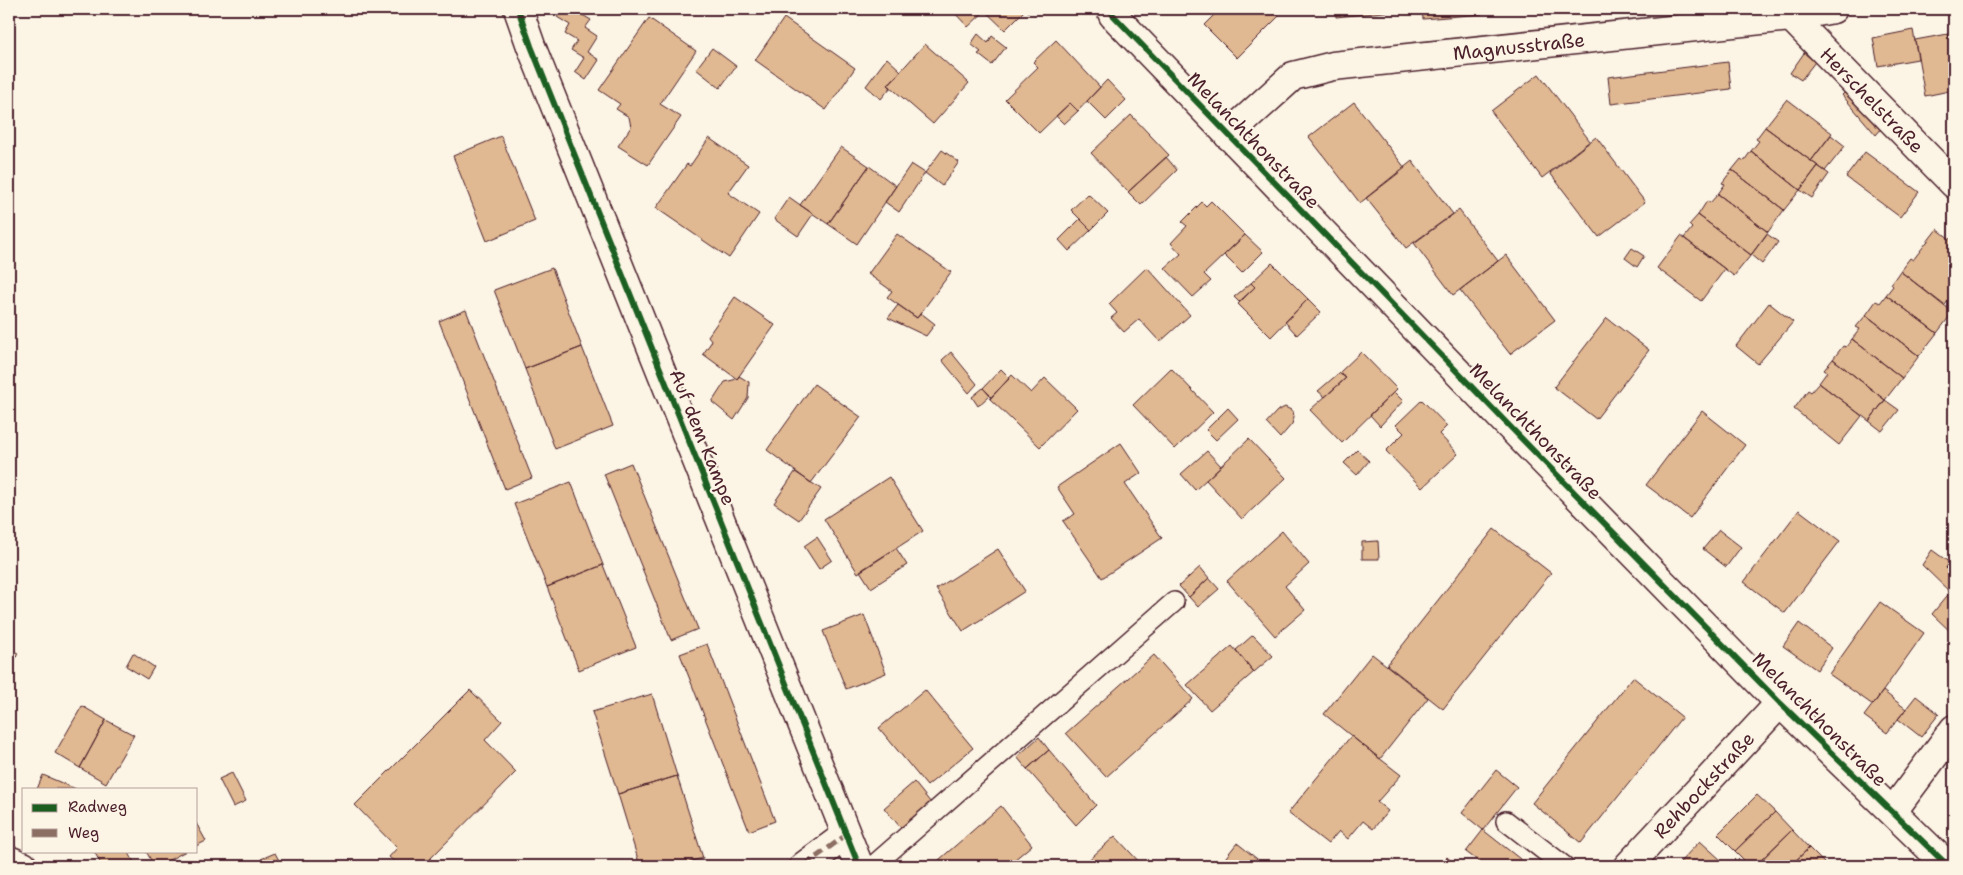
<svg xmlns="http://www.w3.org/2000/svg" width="1963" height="875" font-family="'Shantell Sans',sans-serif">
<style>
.building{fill:#e0b891;stroke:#4a1f2b}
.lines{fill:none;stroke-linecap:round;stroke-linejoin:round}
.lane-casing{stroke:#4a1f2b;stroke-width:22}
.street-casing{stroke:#4a1f2b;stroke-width:31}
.lane{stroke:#fcf5e5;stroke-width:19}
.street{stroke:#fcf5e5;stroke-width:28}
.quiet{stroke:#8d6e63;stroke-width:5;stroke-dasharray:10 5;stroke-linecap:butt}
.cycleway-casing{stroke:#fcf5e5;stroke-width:9}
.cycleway{stroke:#1b5e20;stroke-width:6}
.labels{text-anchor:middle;stroke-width:4.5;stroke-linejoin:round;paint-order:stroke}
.street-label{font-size:19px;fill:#4a1f2b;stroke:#fcf5e5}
</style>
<rect width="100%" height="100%" fill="#fcf5e5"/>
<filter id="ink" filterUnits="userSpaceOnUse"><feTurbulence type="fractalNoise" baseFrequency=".02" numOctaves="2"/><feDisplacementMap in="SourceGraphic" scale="10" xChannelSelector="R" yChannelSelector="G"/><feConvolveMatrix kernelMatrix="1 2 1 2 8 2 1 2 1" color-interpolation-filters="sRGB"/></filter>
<g filter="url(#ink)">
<!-- building -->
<path class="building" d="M562,9h19l-2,4 12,7 -6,8 12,8 -10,16 12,8 -13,20 -11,-8 9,-14 -13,-8 6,-9 -12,-7 5,-9 -13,-8z
M951,9h32l2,2 -17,16z
M983,9h48l-3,3 -3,-2 -20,20z
M1218,9h57l-1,1 5,6 -42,42 -33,-33 15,-15z
M1335,9h57l1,2 -57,6z
M1422,9h59l1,5 -59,5z
M649,18l47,33 -36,53 21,13 -33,48 -30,-19 13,-19 -2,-10 -13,-8 4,-5 -21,-14z
M784,18l71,50 -29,42 -71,-50z
M1913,30l5,29 -40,7 -5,-28z
M1954,33v33l-6,-32z
M978,34l10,9 4,-7 14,11 -14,18 -14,-11 3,-2 -10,-8z
M1948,34l6,32v24l-29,6 -10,-56z
M1056,40l44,47 -22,24 -8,-8 -31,30 -34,-34 33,-32 -5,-5z
M925,44l44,39 -36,41 -45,-39z
M712,48l24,18 -16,22 -24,-19z
M1804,53l11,9 -14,18 -11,-7z
M887,58l14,13 -13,14 3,2 -10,12 -15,-13z
M1728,62l3,27 -120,15 -3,-27z
M1539,74l51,67 -48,37 -51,-67z
M1107,80l19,20 -20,20 -19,-19z
M1847,90l35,38 -6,7 -34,-40z
M1787,99l45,34 -21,28 -46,-34z
M1354,102l51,66 -45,35 -51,-66z
M1070,103l8,8 -14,13 -8,-8z
M1131,115l38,40 -41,37 -37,-39z
M1765,127l53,39 -18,24 -49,-39 8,-10 -3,-2z
M1831,135l14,11 -20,25 -14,-10z
M501,136l34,85 -48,20 -34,-85z
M1596,137l49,65 -46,35 -49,-64z
M709,138l39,27 -20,28 31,21 -30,44 -73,-50 31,-44 3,2z
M841,147l28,19 -41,58 -28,-19z
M942,150l17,12 -17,24 -17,-13z
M1751,151l49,39 -16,20 -52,-40 9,-11 3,2z
M1865,152l54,40 -19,25 -54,-40z
M1166,157l11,13 -36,35 -13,-13z
M1412,161l41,53 -47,34 -40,-50z
M911,164l14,9 -26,39 -14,-10z
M869,166l27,20 -39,58 -29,-20z
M1818,166l11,8 -17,24 -12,-8z
M1732,170l52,40 -16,22 -50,-38 7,-10 -3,-1z
M1088,194l20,19 -17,17 -20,-20z
M1718,194l50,38 -17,23 -53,-40 9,-14 3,2z
M789,197l24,17 -15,22 -24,-17z
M1211,201l34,34 -41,39 7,7 -18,16 -28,-29 16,-14 -10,-11 16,-17 -5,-4 20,-20 4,4z
M1459,210l39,51 -45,34 -39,-52z
M1698,215l53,40 -17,21 -50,-38 8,-10 -3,-3z
M1080,219l11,11 -22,21 -10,-11z
M1937,229l17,13v52l-10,12 -44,-35 10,-13 3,2z
M897,234l54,38 -34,46 -30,-21 5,-6 -24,-17z
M1767,234l11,8 -16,22 -11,-9z
M1245,235l18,17 -21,21 -18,-18z
M1681,236l44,33 -24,32 -44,-33z
M1632,248l12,8 -7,11 -12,-9z
M1506,255l49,65 -45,34 -50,-64z
M1272,263l36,36 -37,38 -33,-33 17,-17 -4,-4z
M1147,267l43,48 -30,27 -21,-23 -15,13 -13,-14 6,-5 -8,-9z
M552,268l30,79 -57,22 -31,-79z
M1900,271l53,41 -16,21 -51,-38 7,-9 -2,-2z
M1251,283l4,4 -16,15 -5,-5z
M1886,295l51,38 -18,23 -53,-41 10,-14 4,2z
M735,297l40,28 -38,54 -34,-25 9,-13 -4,-5z
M1308,299l13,13 -24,23 -12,-13z
M1769,303l24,19 -35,42 -22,-18z
M898,305l19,13 4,-5 14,11 -9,12 -38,-18z
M466,310l66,168 -27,11 -66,-168z
M1866,315l53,41 -17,22 -50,-39 8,-10 -4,-2z
M1607,318l42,32 -53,69 -42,-32z
M1852,339l50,39 -17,22 -52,-41 10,-13 3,1z
M582,347l31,79 -58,23 -30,-80z
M951,352l26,32 -8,9 -27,-33z
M1361,352l36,37 -55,54 -32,-33 36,-32 -7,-5z
M1833,359l52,41 -16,21 -50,-38 8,-11 -3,-2z
M1171,368l42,44 -38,37 -42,-44z
M1001,369l9,9 -19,19 -8,-9z
M1339,373l7,5 -21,19 -7,-6z
M1012,375l19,18 14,-15 32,31 -37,38 -50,-48z
M739,376l10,6 -1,16 -14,22 -22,-18 13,-20 12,-3z
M1819,383l43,33 -23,29 -45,-36 14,-19 3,2z
M814,384l47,33 -50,66 -44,-33z
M983,388l7,7 -12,11 -6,-9z
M1394,392l9,9 -23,25 -10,-11z
M1422,400l25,26 -8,8 19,20 -36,34 -36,-37 18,-18 -8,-8z
M1885,400l14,10 -17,21 -13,-10z
M1285,407l8,4 1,6 -2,7 -12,14 -14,-15 11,-12z
M1228,408l10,11 -22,21 -10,-10z
M1702,411l43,34 -55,73 -44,-33z
M1249,439l37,39 -44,41 -36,-39z
M1121,443l20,30 -16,11 37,54 -60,40 -39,-57 12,-7 -18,-27z
M1357,450l12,11 -12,14 -13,-12z
M1207,451l14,15 -26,24 -14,-16z
M631,463l67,166 -27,11 -67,-166z
M795,472l26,17 -22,31 -25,-17z
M889,477l34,54 -65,42 -34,-54z
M571,482l32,83 -56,22 -33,-83z
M1799,510l41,31 -55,72 -41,-31z
M1494,529l57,44 -108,136 -56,-44z
M1719,530l22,17 -15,20 -23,-18z
M1282,531l27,33 -24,22 20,24 -30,26 -48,-55z
M817,537l15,23 -13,9 -15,-23z
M1378,541l1,18h-17v-17z
M896,548l11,17 -36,23 -11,-17z
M998,549l27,42 -62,40 -27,-42z
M1932,550l18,13 -4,5 8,7v21l-32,-31z
M1954,557v18l-8,-7z
M603,565l33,82 -57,23 -32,-83z
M1200,567l9,11 -20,19 -10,-11z
M1209,578l10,11 -21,18 -9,-10z
M1950,592l4,4v39l-22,-21z
M1880,602l44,31 -51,72 -44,-31z
M864,615l22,58 -40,16 -23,-58z
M1799,623l33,25 -15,22 -34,-24z
M1253,635l20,21 -19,16 -18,-22z
M707,644l68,177 -26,10 -69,-177z
M1232,646l22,26 -44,38 -23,-25z
M9,649l9,4 -5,12 -4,-2z
M133,653l21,14 -7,12 -21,-13z
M1372,654l56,44 -48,61 -56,-45z
M1154,655l39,44 -87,78 -40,-44z
M1633,677l49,40 -101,126 -49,-40z
M470,690l32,31 -17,19 31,32 -93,94h-24l-10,-9 8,-9 -42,-43z
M925,690l48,58 -46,38 -48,-58z
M1883,691l23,18 -19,24 -23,-17z
M652,694l25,82 -59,18 -26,-82z
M1916,696l23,18 -18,23 -23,-18z
M82,706l24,14 -26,48 -25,-15z
M106,720l28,15 -28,48 -26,-15z
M1351,736l50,39 -24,27 11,9 -15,18 -10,-8 -15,18 -9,-8 -11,13 -40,-31z
M1039,737l10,13 -22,19 -10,-12z
M1049,750l47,55 -20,20 -49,-56z
M1496,770l21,17 -34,43 -21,-17z
M232,773l14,28 -13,6 -14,-28z
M43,775l33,14h-39z
M677,776l26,82 -27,8h-36l-22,-72z
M914,782l17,21 -30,25 -17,-20z
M1757,795l18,17 -40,39 -17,-17z
M1001,806l31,39 -25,21h-75z
M1775,812l17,18 -37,36h-5l-15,-15z
M196,823l10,18 -10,5z
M1483,830l46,36h-44l-19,-14z
M1792,830l17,18 -19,18h-35z
M1115,836l28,30h-61z
M1700,841l22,20 -5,5h-33l-4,-4z
M1237,843l29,23h-47z
M1809,848l18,18h-37z
M94,851h34l8,15h-34z
M146,851h40l-28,15h-4z
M275,853l7,13h-18l-3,-7z
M1447,857l10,9h-19z"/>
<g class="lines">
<!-- lane casing -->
<g class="lane-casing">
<path id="lane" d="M1506,821l58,45
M873,866l301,-264"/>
</g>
<!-- street casing -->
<g class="street-casing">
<g id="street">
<path d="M518,9l13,37 328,820"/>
<path d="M1111,9l2,6 409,424 258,264 168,163"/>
<path id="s1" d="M1791,17l163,167"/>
<path id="s2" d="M1228,135l65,-59 40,-10 458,-49 42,-8"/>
<path d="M1893,811l61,-82"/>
<path d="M9,860l14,6"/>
<path d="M804,866l42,-31"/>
<path id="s3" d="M1628,866l152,-163"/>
</g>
</g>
<!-- lane -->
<use href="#lane" class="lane"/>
<!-- street -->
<use href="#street" class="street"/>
<!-- quiet -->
<path class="quiet" d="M9,860l14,6
M804,866l42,-31"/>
<!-- cycleway casing -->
<g class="cycleway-casing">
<path id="cycleway" d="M518,9l13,37 328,820
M1111,9l2,6 409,424 258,264 168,163"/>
</g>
<!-- cycleway -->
<use href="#cycleway" class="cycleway"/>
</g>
</g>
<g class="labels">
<!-- street labels -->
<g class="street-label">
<text dy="7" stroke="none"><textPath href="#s2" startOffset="316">Magnusstraße</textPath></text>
<text dy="7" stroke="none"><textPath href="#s1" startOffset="116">Herschelstraße</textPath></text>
<text transform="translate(1254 140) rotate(46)" y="7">Melanchthonstraße</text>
<text transform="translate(1536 431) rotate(46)" y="7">Melanchthonstraße</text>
<text transform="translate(703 437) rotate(68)" y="7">Auf dem Kampe</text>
<text transform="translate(1820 719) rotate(45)" y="7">Melanchthonstraße</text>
<text dy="7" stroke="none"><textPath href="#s3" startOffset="111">Rehbockstraße</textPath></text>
</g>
</g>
<!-- margin -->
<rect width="1963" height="875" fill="none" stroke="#fcf5e5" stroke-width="30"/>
<rect x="15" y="15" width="1933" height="845" fill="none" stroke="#4a1f2b" stroke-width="2" filter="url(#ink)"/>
<!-- legend -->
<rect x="22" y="788" width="175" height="65" fill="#fcf5e5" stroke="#b59f9b"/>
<rect x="32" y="804" width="25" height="8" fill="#1b5e20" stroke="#b59f9b"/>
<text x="68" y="812" font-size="15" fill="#4a1f2b">Radweg</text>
<rect x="32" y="829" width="25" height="8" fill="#8d6e63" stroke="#b59f9b"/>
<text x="68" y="838" font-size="15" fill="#4a1f2b">Weg</text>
</svg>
